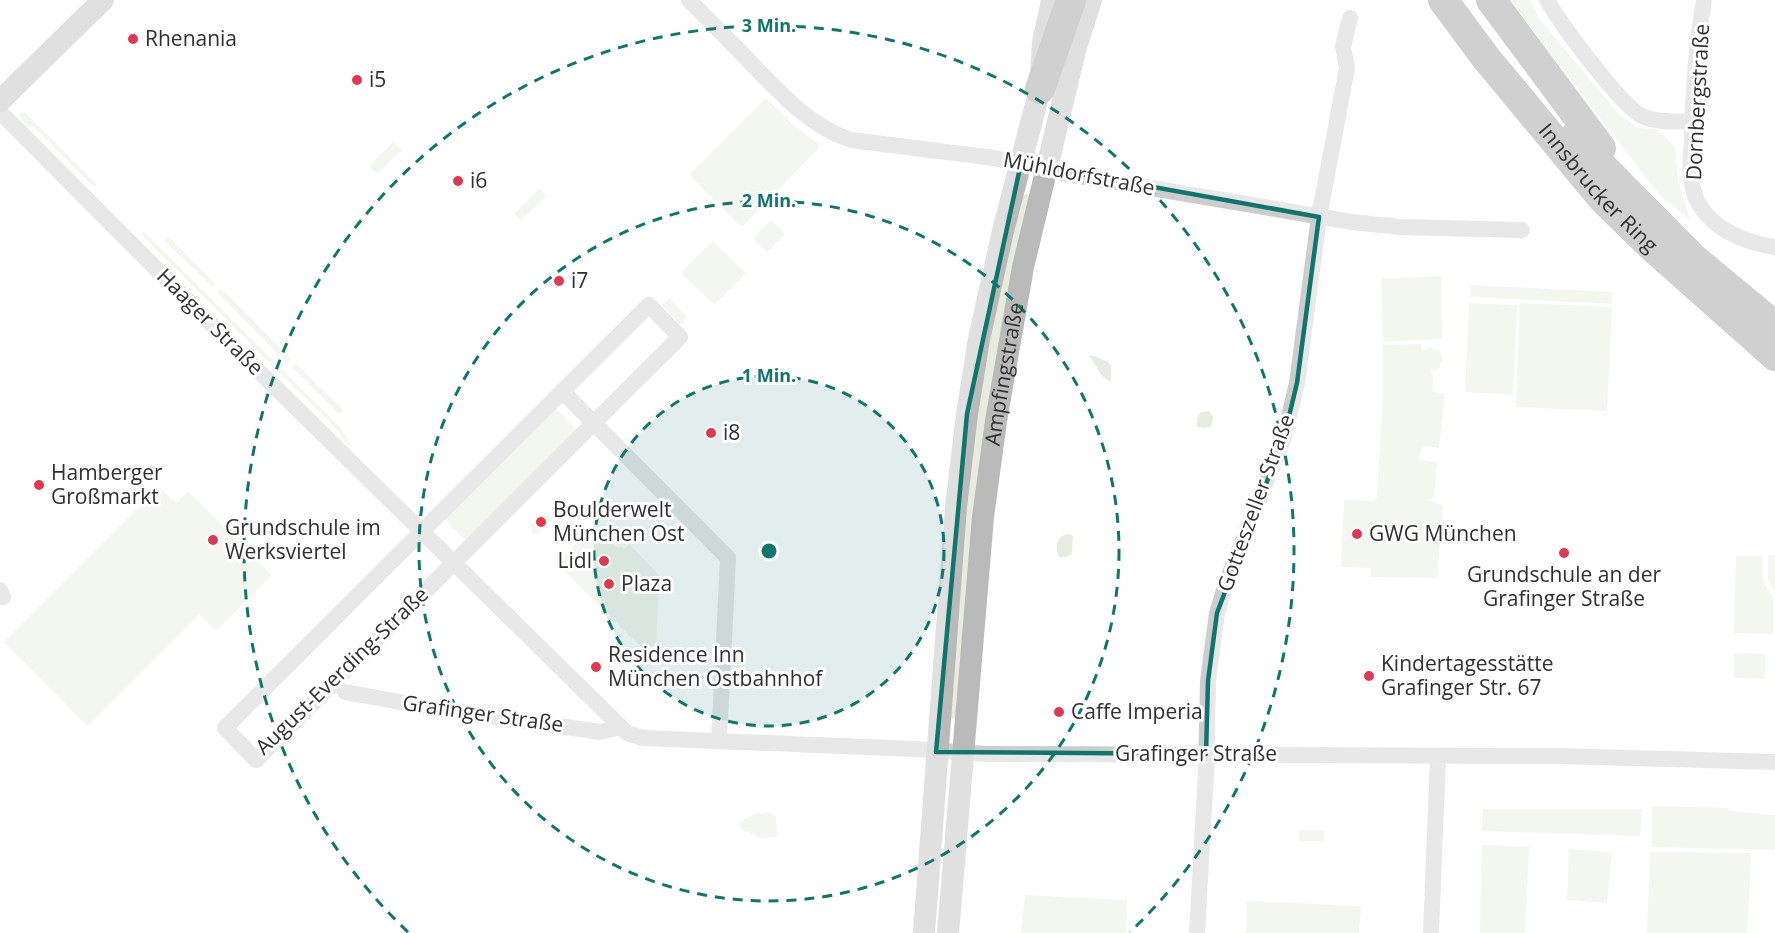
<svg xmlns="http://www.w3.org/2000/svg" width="1775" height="933" font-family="'Open Sans',sans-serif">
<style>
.green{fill:#e7ecde}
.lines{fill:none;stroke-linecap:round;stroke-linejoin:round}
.street{stroke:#cdcdcd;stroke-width:16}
.secondary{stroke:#bababa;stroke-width:22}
.highway{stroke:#979797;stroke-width:30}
.marked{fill:none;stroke:#0f766e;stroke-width:4.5;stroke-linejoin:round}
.ring{fill:none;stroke:#0f766e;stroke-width:3;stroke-dasharray:10 8}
.poi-dot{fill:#e03850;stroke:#fff;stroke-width:2}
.labels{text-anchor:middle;stroke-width:6;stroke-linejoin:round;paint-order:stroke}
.poi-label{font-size:21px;fill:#303030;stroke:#fff;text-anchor:start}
.street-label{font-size:21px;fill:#303030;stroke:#fff}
.centre{fill:#0f766e;stroke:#fff;stroke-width:3}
.ring-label{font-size:18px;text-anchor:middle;font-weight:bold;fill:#0f766e;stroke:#fff;stroke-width:6;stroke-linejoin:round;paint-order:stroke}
</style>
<rect width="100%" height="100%" fill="#fff"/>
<!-- green -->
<path class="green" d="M1510,0h20l8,17 80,96 20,15 19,1 18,18 3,35 13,39 -33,-28z
M766,98l28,28 25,18 -2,6 -75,77 -53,-52z
M24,111l73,74 -3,2 -61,-61 -4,2 -11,-13z
M393,142l9,8 -25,24 -8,-8z
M539,189l7,7 -25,24 -7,-6z
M1023,194l7,1 -74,523h-9l16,-219 19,-133z
M771,220l14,14 -18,18 -14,-14z
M143,231l198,197 10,17h-4l-9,-14 -195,-195z
M168,236l48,48 -4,3 -48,-47z
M713,241l33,32 -32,32 -33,-32z
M1441,276l1,63 -59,3 -2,-63z
M1471,285l142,7 -1,12 -142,-7z
M221,288l70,71 -4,4 -70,-71z
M669,298l18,19 -7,7 -18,-19z
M1469,303l48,2 -4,90 -48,-3z
M1520,303l92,4 -5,104 -91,-4z
M1421,344l1,7 7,-4 11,3 2,10 -4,9 -7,1 2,7 -1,15 13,1 -6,55 -17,-2 -3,14 18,2 -3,36 -7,2 16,5 -6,73 -67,-1 1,-9 -30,-1 3,-67 30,1 3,-5 6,-98v-53z
M1092,355l16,7 3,4v15c-12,-3 -14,-17 -22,-25z
M296,364l47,46 -4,4 -47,-47z
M553,406l26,26 -111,111 -26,-26z
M1210,411l3,7 -2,9 -8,1 -6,-1v-9l4,-6z
M159,487l17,16 12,-12 84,84 -56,56 -17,-17 -112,112 -83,-84z
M544,511l8,5v3l-15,16 -4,-1 -3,-9z
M595,525l23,23 3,-1 3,2 5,-5 30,31 -3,72 -16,-1 -79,-79v-9z
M1068,534l5,2 -1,18 -6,3h-7c-4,-10 -3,-21 9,-23z
M1768,555h7v39l-7,-16z
M1736,556h26l1,24 10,19v35l-39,-1z
M1734,653l31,1v25l-31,-1z
M1652,806l77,2v3l46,4v35l-123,-3z
M1483,809h159l-2,27 -159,-5z
M769,812l7,5 1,20 -15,1 -21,-9 -2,-6 14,-9z
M1299,830h25v11h-25z
M1482,845l47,2 -4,86h-45z
M1569,849l43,3 -5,51 -40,-3z
M1650,852l101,1 -4,80h-100z
M1025,895l102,5 -1,33h-105z
M1247,901l114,5 -2,27h-113z"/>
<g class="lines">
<!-- street -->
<path class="street" d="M689,0c21,21 42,42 62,63 29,30 60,64 100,77l143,18 68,15 290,49 48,5 122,3
M1547,0c13,23 74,106 95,116 15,7 34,5 50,6
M1704,0c-8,45 -11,92 -12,138 0,14 -3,29 -1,42 2,9 4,19 9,26 16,25 47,37 75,41
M0,112l218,219 409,402 16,5 272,11 70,5 573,2 217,6
M649,305l31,32 -424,423 -31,-32z
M562,391l166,167 -9,183
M0,590l3,7
M345,692l77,14 178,26 20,-5
M1197,933l9,-162 2,-90 9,-68 10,-32 57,-144 13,-54 22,-166 28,-149 -4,-21 7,-29
M1431,933l7,-177"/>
<!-- secondary -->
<g class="secondary">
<path d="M0,101l103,-101"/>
<path d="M924,933l32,-426 11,-93 12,-75 24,-108 37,-142 3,-46 9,-43"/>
<path id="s1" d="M948,933l35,-416 13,-96 27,-154 53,-220 15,-47"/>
</g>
<!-- highway -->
<g class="highway">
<path id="s2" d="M1443,0l43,58 116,140 48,47 125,111"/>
<path d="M1491,0l110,148"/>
<path d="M1040,89l31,-89"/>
<path d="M1575,136l21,24 97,98 82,68"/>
</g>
</g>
<!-- marked area -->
<path d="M0 0H1775V933H0ZM1021,163l298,54 -22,166 -13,54 -67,176 -9,68 -2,73 -270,-2 31,-338z" fill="#fff" fill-opacity=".55" fill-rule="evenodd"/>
<path class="marked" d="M1021,163l298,54 -22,166 -13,54 -67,176 -9,68 -2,73 -270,-2 31,-338z"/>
<!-- distance rings -->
<circle cx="769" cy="551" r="175" fill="#0f766e" fill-opacity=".12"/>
<g class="ring">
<circle cx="769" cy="551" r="175"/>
<circle cx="769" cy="551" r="350"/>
<path d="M408 932A525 525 0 1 1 1130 932"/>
</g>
<!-- markers -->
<g class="poi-dot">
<circle cx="133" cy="39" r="6"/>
<circle cx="357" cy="80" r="6"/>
<circle cx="458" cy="181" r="6"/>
<circle cx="559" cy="281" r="6"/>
<circle cx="711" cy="433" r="6"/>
<circle cx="39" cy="485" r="6"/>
<circle cx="541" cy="522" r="6"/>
<circle cx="1357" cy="534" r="6"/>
<circle cx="213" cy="540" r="6"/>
<circle cx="1564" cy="553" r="6"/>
<circle cx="604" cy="561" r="6"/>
<circle cx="609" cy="584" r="6"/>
<circle cx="596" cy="667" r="6"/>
<circle cx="1369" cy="676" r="6"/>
<circle cx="1059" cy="712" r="6"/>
</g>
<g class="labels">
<!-- poi labels -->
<g class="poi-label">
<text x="145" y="46">Rhenania</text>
<text x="369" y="87">i5</text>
<text x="470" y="188">i6</text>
<text x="571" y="288">i7</text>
<text x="723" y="440">i8</text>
<text x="51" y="480">Hamberger<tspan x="51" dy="24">Großmarkt</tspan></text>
<text x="553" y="517">Boulderwelt<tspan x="553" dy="24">München Ost</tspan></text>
<text x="225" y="535">Grundschule im<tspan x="225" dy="24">Werksviertel</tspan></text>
<text x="1369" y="541">GWG München</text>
<text x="592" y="568" text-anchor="end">Lidl</text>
<text x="1564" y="582" text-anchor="middle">Grundschule an der<tspan x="1564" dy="24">Grafinger Straße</tspan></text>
<text x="621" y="591">Plaza</text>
<text x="608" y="662">Residence Inn<tspan x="608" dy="24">München Ostbahnhof</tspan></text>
<text x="1381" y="671">Kindertagesstätte<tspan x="1381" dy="24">Grafinger Str. 67</tspan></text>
<text x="1071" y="719">Caffe Imperia</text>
</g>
<!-- street labels -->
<g class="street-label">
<text transform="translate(1698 102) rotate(-87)" y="7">Dornbergstraße</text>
<text transform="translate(1079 174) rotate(11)" y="7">Mühldorfstraße</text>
<text dy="7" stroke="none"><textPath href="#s2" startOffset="244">Innsbrucker Ring</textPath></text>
<text transform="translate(210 322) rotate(45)" y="7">Haager Straße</text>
<text dy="7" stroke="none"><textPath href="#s1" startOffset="562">Ampfingstraße</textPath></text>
<text transform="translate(1256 503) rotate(-70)" y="7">Gotteszeller Straße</text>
<text transform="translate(342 671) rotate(-44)" y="7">August-Everding-Straße</text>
<text transform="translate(483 714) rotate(8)" y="7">Grafinger Straße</text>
<text x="1196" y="761">Grafinger Straße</text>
</g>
</g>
<circle cx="769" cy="551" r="9" class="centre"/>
<g class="ring-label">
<text x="769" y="32">3 Min.</text>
<text x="769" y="207">2 Min.</text>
<text x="769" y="382">1 Min.</text>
</g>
</svg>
